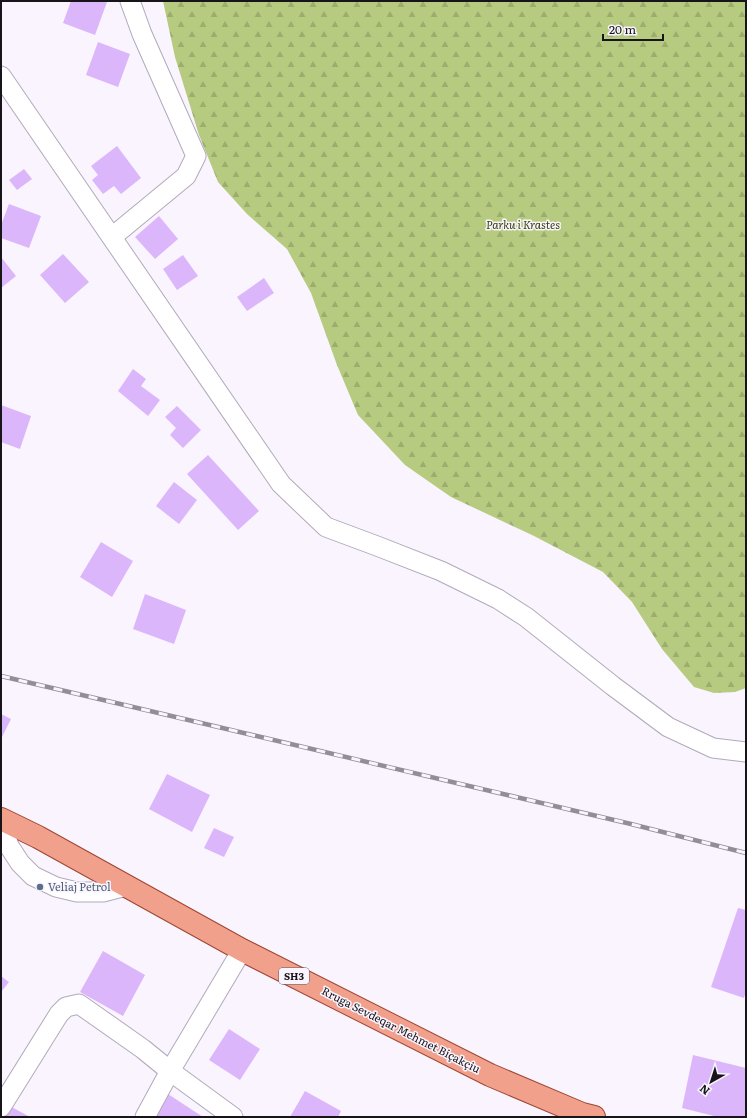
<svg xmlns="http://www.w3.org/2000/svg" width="747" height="1118" font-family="Literata,serif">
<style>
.forest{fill:url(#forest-firs)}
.building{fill:#dcb6fb}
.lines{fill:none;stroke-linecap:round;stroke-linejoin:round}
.minor-casing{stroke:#b2aaba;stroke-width:21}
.major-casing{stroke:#9f4632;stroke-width:24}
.minor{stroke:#fff;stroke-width:19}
.major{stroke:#f1a08c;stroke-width:22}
.rail-casing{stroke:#928e96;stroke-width:4.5}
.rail{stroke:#f9f4fe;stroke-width:3;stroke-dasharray:9;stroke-linecap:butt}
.service-dot{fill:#5c6f8a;stroke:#f9f4fe;stroke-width:1.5}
.labels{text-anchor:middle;stroke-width:3;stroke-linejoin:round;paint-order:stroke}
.shield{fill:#f9f4fe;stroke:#5c585e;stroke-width:1}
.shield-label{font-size:10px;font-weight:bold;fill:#18151a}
.park-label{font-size:11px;font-style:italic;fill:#333f06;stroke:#f9f4fe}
.service-label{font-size:11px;fill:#4e5e75;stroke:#f9f4fe;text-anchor:start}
.street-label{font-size:11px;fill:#18151a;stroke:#f9f4fe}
</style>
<defs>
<pattern id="forest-firs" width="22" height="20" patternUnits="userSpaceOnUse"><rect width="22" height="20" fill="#b6cb80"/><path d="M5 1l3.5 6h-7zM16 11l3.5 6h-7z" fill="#9cad6e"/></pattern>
</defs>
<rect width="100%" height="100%" fill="#f9f4fe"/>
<!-- forest -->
<path class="forest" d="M163,1h583v687l-11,4 -21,1 -20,-6 -32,-38 -30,-47 -29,-30 -69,-36 -83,-39 -46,-32 -47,-50 -21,-50 -26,-72 -24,-44 -40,-35 -29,-32 -19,-47 -24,-78z"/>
<!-- building -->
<path class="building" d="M71,1h32l4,1 -12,33 -32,-12z
M98,42l32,12 -12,33 -32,-12z
M117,146l24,32 -20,16 -7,-8 -11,8 -11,-14 6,-5 -7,-9z
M24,169l8,10 -15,11 -8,-10z
M9,204l32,12 -12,32 -28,-10v-13z
M159,216l19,23 -23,20 -20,-22z
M63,254l26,28 -24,21 -25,-28z
M183,255l15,21 -21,14 -14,-21z
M1,257l15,19 -15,12z
M264,278l10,15 -27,18 -10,-14z
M133,369l13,10 -5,7 19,14 -12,16 -30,-25z
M1,405l30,11 -11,33 -19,-7z
M177,406l24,24 -18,18 -13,-13 6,-7 -11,-11z
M208,455l51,56 -21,19 -51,-56z
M174,482l23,18 -18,24 -23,-18z
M101,542l32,19 -21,36 -32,-20z
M145,594l41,16 -12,34 -41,-15z
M1,714l10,5 -10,20z
M167,774l43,21 -18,37 -43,-23z
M214,828l20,9 -10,20 -20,-9z
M738,908l8,2v81l-2,7 -33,-11z
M103,951l42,24 -22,41 -43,-24z
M1,976l8,6 -8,10z
M229,1029l31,20 -20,31 -31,-20z
M693,1055l53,13v49h-28l-36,-9z
M305,1091l36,20 -3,6h-48z
M168,1094l35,23h-50z
M8,1105l22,12h-28z"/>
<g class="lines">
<!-- minor casing -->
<g class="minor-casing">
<path id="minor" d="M1,76l280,408 45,43 51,19 64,25 57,28 28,18 87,69 55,41 45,21 33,4
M112,237l74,-61 10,-20 -54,-122 -12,-33
M1,820l8,26 11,17 13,13 23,11 21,5h26l23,-6
M1,1107l58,-93 7,-7 13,-3 64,45 27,22 63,46
M145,1117l25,-46 72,-121"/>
</g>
<!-- major casing -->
<g class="major-casing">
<path id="major" d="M1,819l37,18 204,113 248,125 92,39 12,3"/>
</g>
<!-- minor -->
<use href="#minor" class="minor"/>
<!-- major -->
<use href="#major" class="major"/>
<!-- rail casing -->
<g class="rail-casing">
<path id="rail" d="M1,676l630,148 115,29"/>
</g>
<!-- rail -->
<use href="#rail" class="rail"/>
</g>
<!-- markers -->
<circle class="service-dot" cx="40" cy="887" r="4"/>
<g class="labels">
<!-- shield labels -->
<rect class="shield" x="279" y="968" width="30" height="16" rx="3"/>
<g class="shield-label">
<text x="294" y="980">SH3</text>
</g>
<!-- park labels -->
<g class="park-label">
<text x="523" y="229">Parku i Krastes</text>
</g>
<!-- service labels -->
<g class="service-label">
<text x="48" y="891">Veliaj Petrol</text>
</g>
<!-- street labels -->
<g class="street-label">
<text transform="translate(401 1030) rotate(27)" y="4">Rruga Sevdeqar Mehmet Biçakçiu</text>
</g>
</g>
<!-- border -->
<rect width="747" height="1118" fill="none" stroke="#18151a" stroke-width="4"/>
<!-- north arrow -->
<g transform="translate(711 1082) rotate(219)" stroke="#f9f4fe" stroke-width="3" paint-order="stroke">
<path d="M0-3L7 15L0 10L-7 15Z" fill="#18151a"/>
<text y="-6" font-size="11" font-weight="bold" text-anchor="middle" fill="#18151a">N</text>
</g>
<!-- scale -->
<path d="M603 34v6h60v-6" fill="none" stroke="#18151a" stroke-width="2"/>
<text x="609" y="34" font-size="12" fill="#18151a" stroke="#f9f4fe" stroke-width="3" paint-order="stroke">20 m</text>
</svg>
